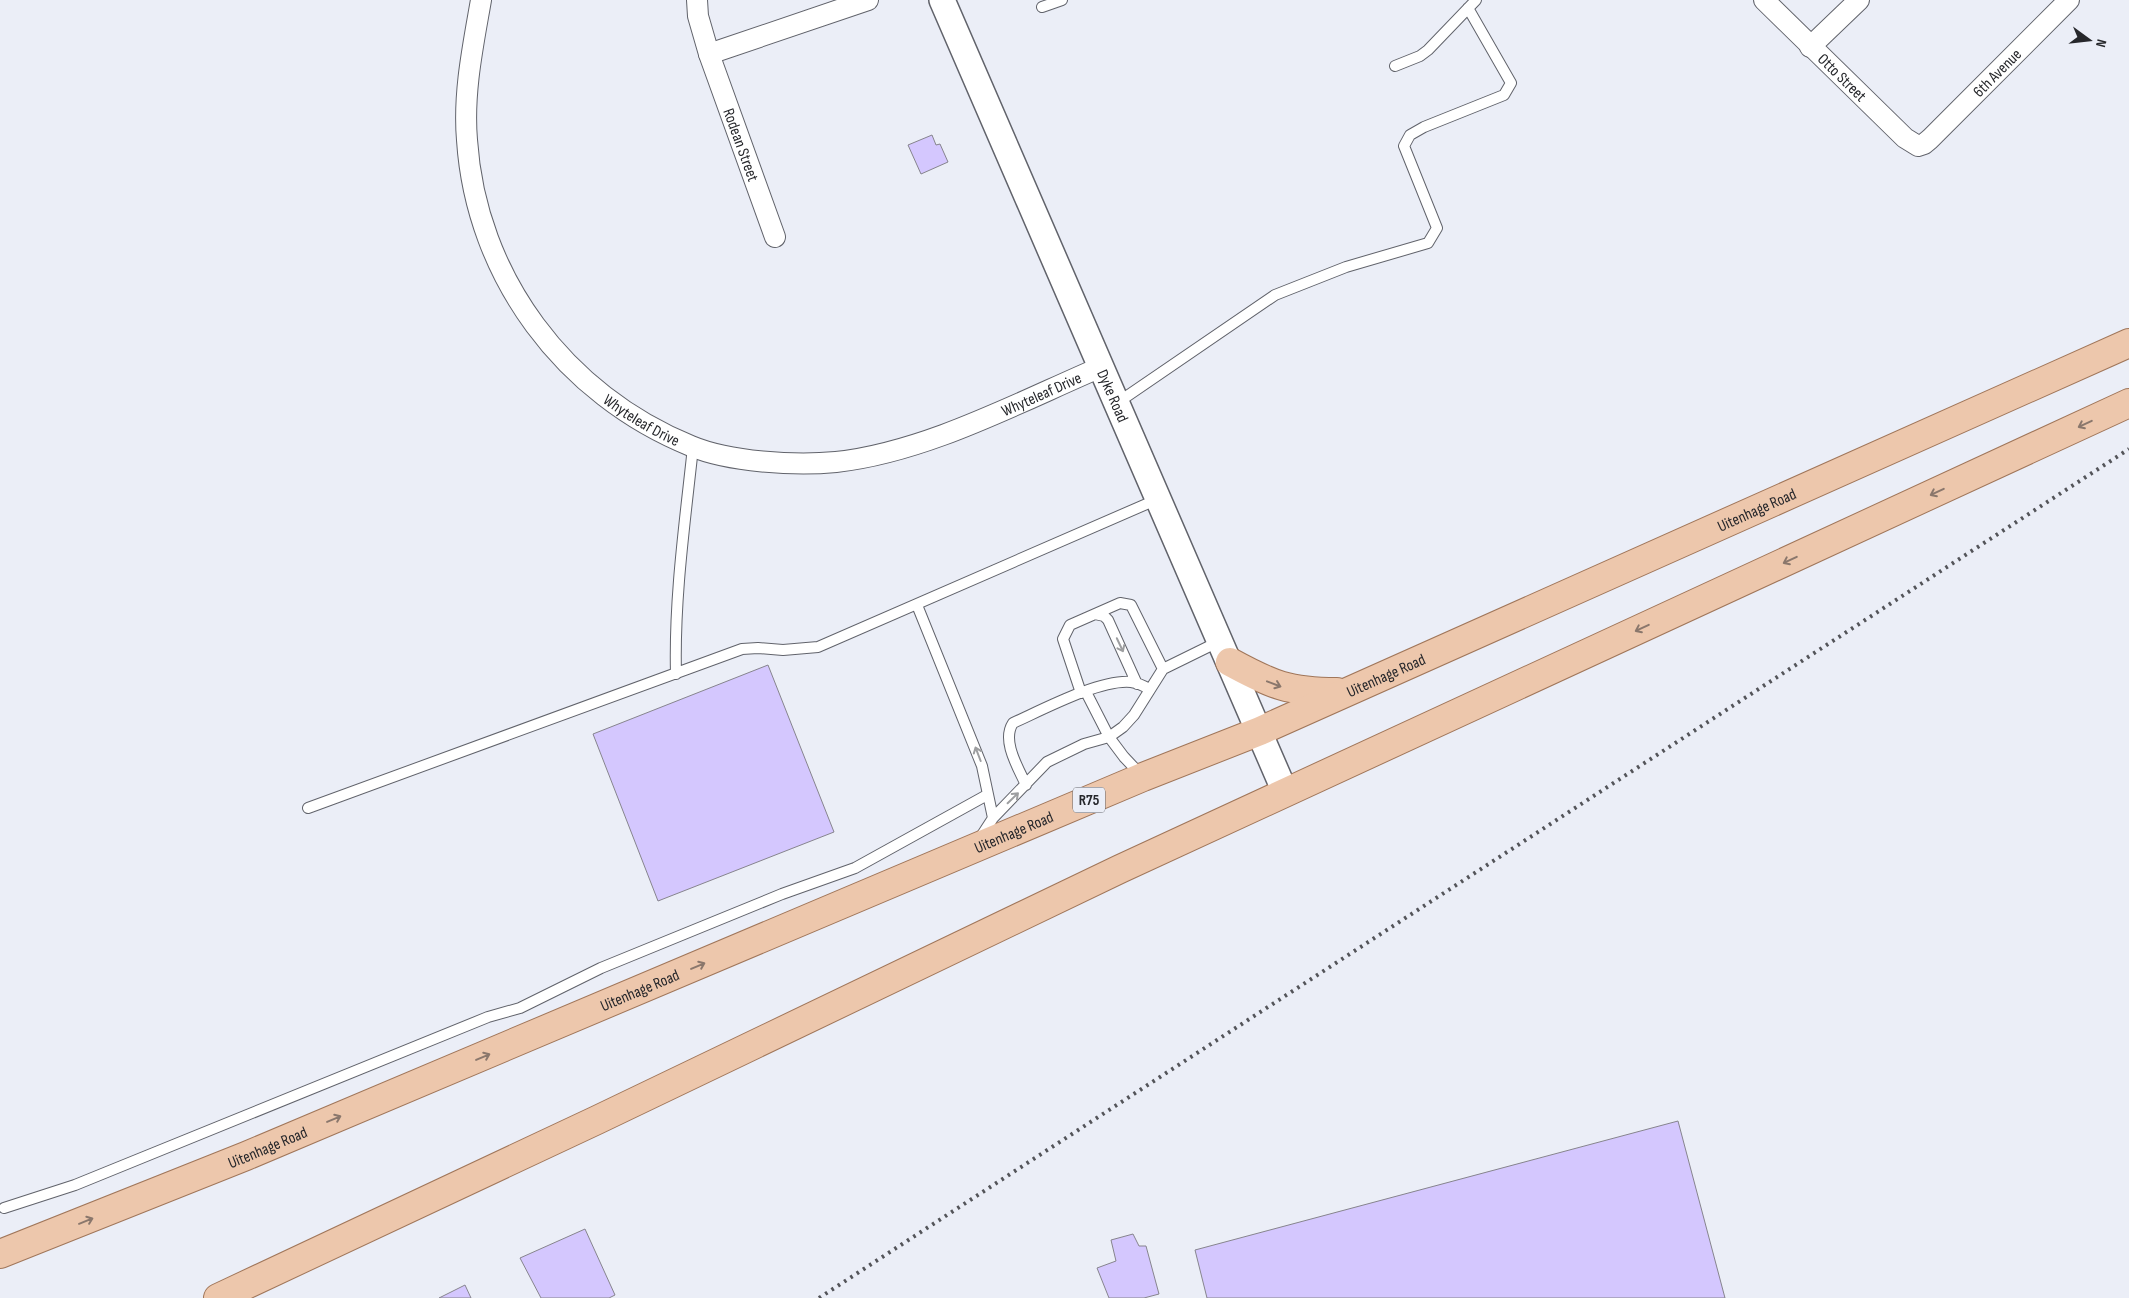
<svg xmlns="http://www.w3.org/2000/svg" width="2129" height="1298" font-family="'Sofia Sans Condensed',sans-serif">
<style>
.building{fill:#d4c7fe;stroke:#86848d}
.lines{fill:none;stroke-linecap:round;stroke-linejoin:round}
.service-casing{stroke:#61636b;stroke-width:12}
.minor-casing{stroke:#61636b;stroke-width:22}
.tertiary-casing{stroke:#61636b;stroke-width:28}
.primary-casing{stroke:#a0765a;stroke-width:30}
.service{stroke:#fff;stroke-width:10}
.minor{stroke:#fff;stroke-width:20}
.tertiary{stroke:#fff;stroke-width:25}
.primary{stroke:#edc7ac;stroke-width:28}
.rail{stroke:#535459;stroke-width:4;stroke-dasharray:2.5 5;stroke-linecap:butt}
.oneway{stroke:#8a776c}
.oneway2{stroke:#9d9ea0}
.labels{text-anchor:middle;stroke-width:4;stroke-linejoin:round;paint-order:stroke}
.shield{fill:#ebeef7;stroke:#616368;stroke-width:1}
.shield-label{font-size:15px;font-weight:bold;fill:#26272b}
.street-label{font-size:16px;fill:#26272b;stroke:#ebeef7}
</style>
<rect width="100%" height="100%" fill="#ebeef7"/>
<!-- building -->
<path class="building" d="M932,135l4,10 4,-1 8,18 -27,12 -13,-29z
M768,665l66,167 -176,69 -65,-167z
M1678,1121l47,177h-518l-12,-48z
M585,1229l30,66 -6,3h-68l-21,-40z
M1133,1234l6,12h7l13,48 -15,4h-35l-12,-30 19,-7 -5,-21z
M465,1285l6,13h-32z"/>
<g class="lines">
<!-- service casing -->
<g class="service-casing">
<path id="service" d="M1042,7l20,-7
M1395,66l25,-10 8,-6 48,-50
M1117,403l158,-108 71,-28 82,-24 9,-15 -33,-82 6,-11 14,-8 80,-32 7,-12 -43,-75
M917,605l65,161 11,52
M1095,614l9,2 4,4 29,64
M676,674c-2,-76 9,-152 17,-227
M1086,692l23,45 14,-10 11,-12 29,-46 57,-28
M1081,693l-18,-54 7,-14 50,-22 11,2 32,64
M1026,785c-7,-16 -25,-44 -13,-62 29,-13 87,-44 118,-41 7,1 13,4 18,7
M308,808l434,-159 16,-1 25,2 35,-3 340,-148
M980,838l13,-20 54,-56 37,-18 25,-7 15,20 18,19
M4,1208l71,-23 413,-168 32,-9 81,-40 181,-74 73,-26 132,-73"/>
</g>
<!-- minor casing -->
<g class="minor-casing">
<g id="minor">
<path id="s1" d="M481,0c-8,46 -18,93 -14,140 9,137 98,255 224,306 38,16 104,20 145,16 90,-10 181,-59 265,-95"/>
<path id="s2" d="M697,0l1,16 11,38 66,183"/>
<path id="s3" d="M1764,0l141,138 13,8 6,-2 6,-5 139,-139"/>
<path d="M1810,47l49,-47"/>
<path d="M709,54l159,-54"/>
</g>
</g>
<!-- tertiary casing -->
<g class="tertiary-casing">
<g id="tertiary">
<path id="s4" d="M942,0l343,792"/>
</g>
</g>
<!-- primary casing -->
<g class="primary-casing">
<g id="primary">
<path d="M1230,662c42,23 59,30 107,30"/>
<path id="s5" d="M0,1254l246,-98 897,-379 117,-46 869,-388"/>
<path d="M218,1298l379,-178 523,-251 1009,-466"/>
</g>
</g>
<!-- service -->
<use href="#service" class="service"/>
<!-- minor -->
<use href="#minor" class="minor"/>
<!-- tertiary -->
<use href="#tertiary" class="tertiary"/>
<!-- primary -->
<use href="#primary" class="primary"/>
<!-- rail -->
<path class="rail" d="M819,1298l1310,-849"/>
</g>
<!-- one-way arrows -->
<defs><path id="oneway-shaft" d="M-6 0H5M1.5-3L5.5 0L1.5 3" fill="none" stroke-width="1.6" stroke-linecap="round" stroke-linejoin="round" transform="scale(1.25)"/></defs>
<g class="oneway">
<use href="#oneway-shaft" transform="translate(2085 424) rotate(155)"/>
<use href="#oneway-shaft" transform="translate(1937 492) rotate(155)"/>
<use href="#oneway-shaft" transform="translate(1790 560) rotate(155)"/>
<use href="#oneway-shaft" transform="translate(1642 628) rotate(155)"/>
<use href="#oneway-shaft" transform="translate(1274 684) rotate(21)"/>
<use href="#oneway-shaft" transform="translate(698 966) rotate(-23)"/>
<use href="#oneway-shaft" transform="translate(483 1057) rotate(-23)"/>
<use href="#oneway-shaft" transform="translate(334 1119) rotate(-23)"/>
<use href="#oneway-shaft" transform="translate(86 1221) rotate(-22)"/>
</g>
<g class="oneway2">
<use href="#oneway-shaft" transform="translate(1120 645) rotate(65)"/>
<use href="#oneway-shaft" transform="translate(978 754) rotate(-111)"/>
<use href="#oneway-shaft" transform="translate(1013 798) rotate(-44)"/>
</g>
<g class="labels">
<!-- shield labels -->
<rect class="shield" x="1073" y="787.5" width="32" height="25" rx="4"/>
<g class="shield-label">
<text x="1089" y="805">R75</text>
</g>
<!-- street labels -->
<g class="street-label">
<text dy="6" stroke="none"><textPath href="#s3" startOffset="321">6th Avenue</textPath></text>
<text dy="6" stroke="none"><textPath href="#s3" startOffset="110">Otto Street</textPath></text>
<text dy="6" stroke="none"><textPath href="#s2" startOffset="152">Rodean Street</textPath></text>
<text dy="6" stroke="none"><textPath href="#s1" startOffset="905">Whyteleaf Drive</textPath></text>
<text dy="6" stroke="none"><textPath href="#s4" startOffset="431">Dyke Road</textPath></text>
<text dy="6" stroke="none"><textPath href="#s1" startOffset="485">Whyteleaf Drive</textPath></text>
<text dy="6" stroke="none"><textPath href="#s5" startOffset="1908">Uitenhage Road</textPath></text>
<text dy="6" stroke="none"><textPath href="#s5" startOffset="1502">Uitenhage Road</textPath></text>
<text dy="6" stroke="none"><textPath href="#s5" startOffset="1098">Uitenhage Road</textPath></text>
<text dy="6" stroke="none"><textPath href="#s5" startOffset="692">Uitenhage Road</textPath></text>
<text dy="6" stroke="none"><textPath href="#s5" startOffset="288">Uitenhage Road</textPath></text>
</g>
</g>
<!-- north arrow -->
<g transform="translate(2089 40) rotate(105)" stroke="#ebeef7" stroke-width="4" paint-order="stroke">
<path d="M0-4L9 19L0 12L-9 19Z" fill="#26272b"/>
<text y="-8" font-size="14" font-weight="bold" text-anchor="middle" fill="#26272b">N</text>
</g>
</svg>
